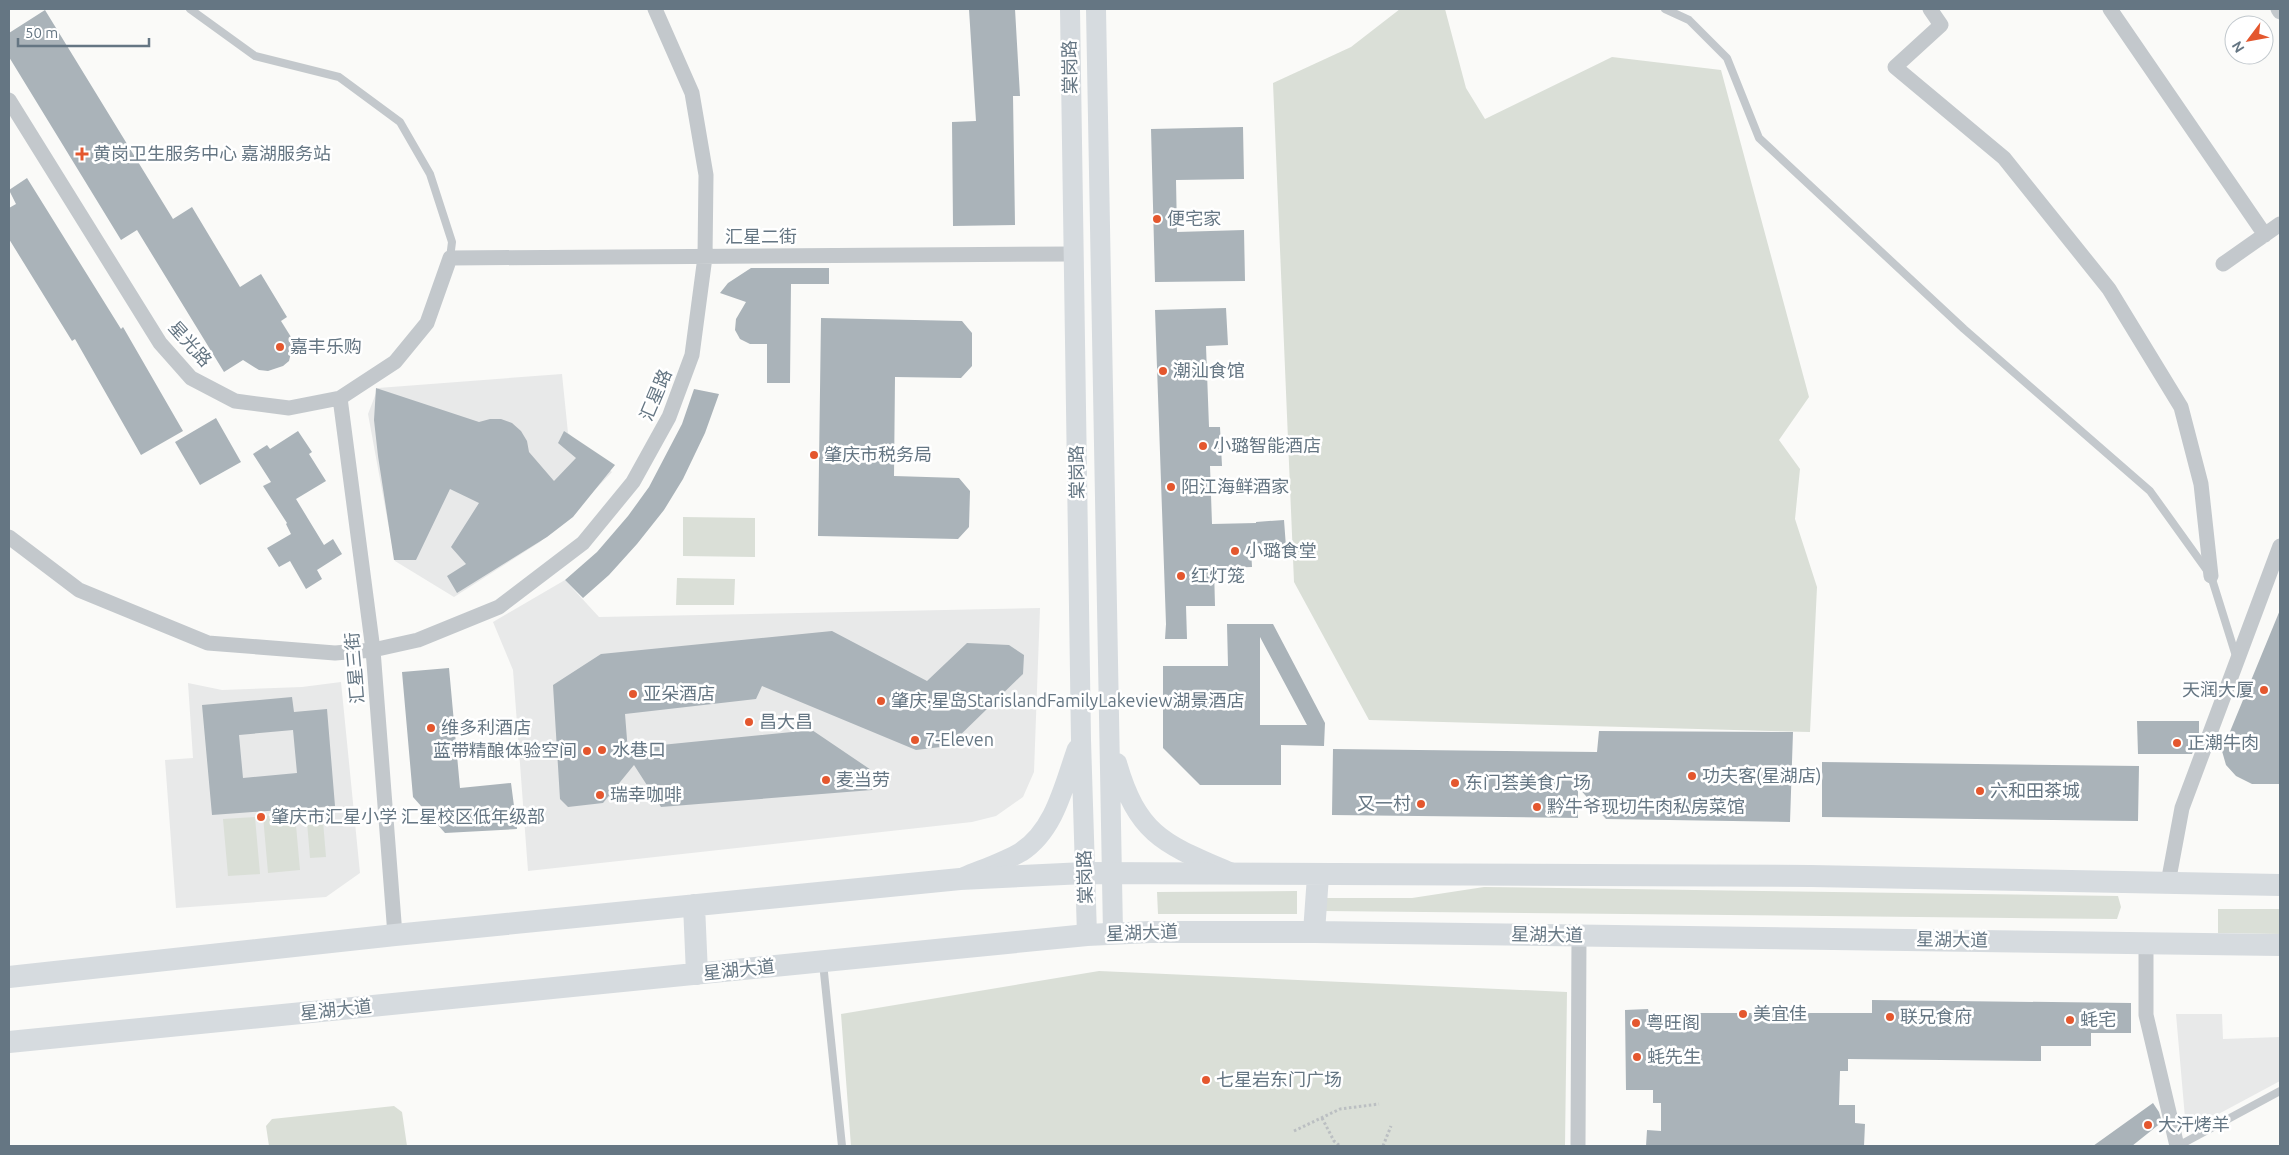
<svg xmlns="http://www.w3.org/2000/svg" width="2289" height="1155" font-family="Ubuntu,'Noto Sans SC',sans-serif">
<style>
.built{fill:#e8e9e9}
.green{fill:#dadfd7}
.building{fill:#aab3b9;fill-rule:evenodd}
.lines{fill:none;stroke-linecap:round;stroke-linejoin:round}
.path{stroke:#bbbfc2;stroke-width:3;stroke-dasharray:2.5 2.5;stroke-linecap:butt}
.service{stroke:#c3c8cc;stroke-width:8}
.minor{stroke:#c3c8cc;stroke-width:15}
.secondary{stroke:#d6dbdf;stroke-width:20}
.primary{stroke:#d6dbdf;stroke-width:22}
.poi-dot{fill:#e4572e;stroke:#fff;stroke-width:2}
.labels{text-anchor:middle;stroke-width:5;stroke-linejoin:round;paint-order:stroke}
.street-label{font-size:18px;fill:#657683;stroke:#fff}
.poi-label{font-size:18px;fill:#657683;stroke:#fff;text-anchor:start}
</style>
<rect width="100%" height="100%" fill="#fafaf8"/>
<!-- built -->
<path class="built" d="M562,374l6,59 44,39 -42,44 -30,26 -86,55 -59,-36 -27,-147 10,-26z
M565,580l34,37 441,-9 -6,164 -11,25 -27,19 -24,6 -444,49 -15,-201 -20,-48z
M341,682l19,191 -34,24 -150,11 -11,-148 28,-2 -5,-75 34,7 80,-3z
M2176,1014h46l1,25 57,-2v44l-82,44 -8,2 -5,-9z"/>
<!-- green -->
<path class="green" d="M1400,9h45l21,79 19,31 127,-62 109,13 88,327 -30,43 21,29 -5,50 22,68 -7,145 -441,-12 -75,-138 -21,-499 78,-36z
M683,517l72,1v39l-72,-1z
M677,578l58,1 -1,26h-58z
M295,814l5,56 -32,3 -5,-57z
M255,817l5,57 -32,2 -5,-57z
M323,821l3,36 -16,1 -3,-36z
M1484,887l634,9 3,11 -4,12 -794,-8v-13h89z
M1297,891v23h-139l-1,-22z
M2218,909h62v25l-62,-1z
M1099,971l468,21 -2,154h-714l-10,-132z
M394,1106l8,6 5,34h-138l-3,-20 6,-7z"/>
<!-- building -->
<path class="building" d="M969,9h46l5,87h-7l2,129 -62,1 -1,-104 24,-1z
M45,10l128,209 19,-12 48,80 21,-13 26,43 -6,4 10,16 2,8 -4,16 -6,5 -15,5 -9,-1 -16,-10 -19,12 -87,-142 -16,10 -112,-183v-24z
M1243,127l1,52 -68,1 1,52 67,-2 1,51 -90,1 -4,-153z
M27,178l94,151 2,-2 60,104 -42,24 -66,-116 -3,2 -63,-102v-31l7,-4 -7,-14z
M751,268h78v16h-38l-1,99h-23v-39h-17l-10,-5 -5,-9 1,-11 10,-17 -26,-9 8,-10z
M1226,308l2,37 -22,1 3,81h11l2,39h-12l2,58 44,-1v-1l28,-2 2,27 -35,2 1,18 -38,1 1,38h-29l1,33h-22l1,-15 -11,-314z
M821,318l141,3 10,12v33l-11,12 -66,-1 -1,99 65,2 11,13 -1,36 -11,12 -140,-3z
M376,388l103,34 11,-3h11l11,4 9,8 6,10 2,11 25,29 22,-23 -18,-15 6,-12 51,34 -42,52 -26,20 -90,56 -10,-17 19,-12 -15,-17 28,-44 -29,-14 -34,71h-22l-16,-104 -4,-36z
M694,389l25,5 -14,39 -22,46 -19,31 -27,34 -28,31 -26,23 -18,-18 32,-28 31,-36 21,-29 33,-63z
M216,418l25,44 -41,23 -25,-43z
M298,431l14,21 -3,2 17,27 -30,18 28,46 9,-6 9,15 -25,16 5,9 -16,10 -16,-28 -11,6 -12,-19 24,-14 -5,-10 1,-1 -24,-37 8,-4 -18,-28 14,-9 3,4z
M2280,610v174h-28l-16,-8 -10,-11 -4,-14z
M1227,624h46l52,99 -1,23 -43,-1v40h-81l-37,-37v-82h65zM1260,637l47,88h-47z
M832,631l95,50 40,-38 42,2 15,10 -1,19 -74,72 -33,4 -154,-64 -6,13 -131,15 3,38 23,-6 161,-16 65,44 2,9 -7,7 -211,17 -27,-42 -31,38 -35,4 -8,-8 -7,-114 48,-31z
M449,668l11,120 51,-5 6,46 -72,4 -32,-36 -11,-125z
M292,697l2,15 33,-3 8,97 -123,9 -10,-110zM293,730l4,43 -54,5 -4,-43z
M2137,721h62v16l-7,17h-54z
M1599,731l194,1 -3,90 -184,-3 -28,-32v31l-246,-3 1,-66 264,3z
M1822,762l317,4 -1,55 -316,-4z
M1872,1000l259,3v30h-40v13h-50v15l-193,-2v12h-8l-1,34h16v18l10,1 -1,22h-218l1,-16 14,1v-28h-8v-13h-27l-1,-80 23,-1 1,4h223z
M2153,1103l6,9 3,10 -30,24h-39z"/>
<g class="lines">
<!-- path -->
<path class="path" d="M1322,1118l12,23 6,5
M1294,1131l46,-22 39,-5
M1383,1146l8,-20"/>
<!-- service -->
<path class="service" d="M190,9l65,47 84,21 61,45 30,52 22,68 -2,16
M1665,9l24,11 38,38 32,80 205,191 186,162 61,85 25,80
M823,963l19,183
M2178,1146l102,-55"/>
<!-- minor -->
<path class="minor" d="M1930,9l11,16 -46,42 109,91 105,131 72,118 20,77 10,92
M2110,9l155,226
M2278,9l2,3
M9,100l151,243 31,35 44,23 54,7 51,-10 55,-36 32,-39 23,-65 623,-4
M2223,264l57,-40
M340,398l33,252 22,285
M9,537l70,53 129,53 127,10 38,-3 45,-10 81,-33 84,-64 50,-61 36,-65 23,-62 13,-98 1,-82 -14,-82 -37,-84
M2168,883l14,-75 98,-262
M2146,943v72l31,131
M1578,1146l1,-210"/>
<!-- secondary -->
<path class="secondary" d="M1070,9l11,731 6,195
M1096,9l17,924
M1117,763c21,74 50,82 115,110
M964,877c19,-8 40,-15 57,-25 34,-22 43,-67 56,-103"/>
<!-- primary -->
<path class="primary" d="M694,905l3,69
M1314,932l4,-56
M9,977l386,-42 565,-56 125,-6 726,3 469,9
M9,1042l1078,-107 63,-3h164l966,13"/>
</g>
<!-- markers -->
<g class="poi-dot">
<path d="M79.5 146.5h5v5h5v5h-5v5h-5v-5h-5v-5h5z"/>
<circle cx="1157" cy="219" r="5"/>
<circle cx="280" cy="347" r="5"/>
<circle cx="1163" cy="371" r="5"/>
<circle cx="1203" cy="446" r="5"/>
<circle cx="814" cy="455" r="5"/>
<circle cx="1171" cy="487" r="5"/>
<circle cx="1235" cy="551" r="5"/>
<circle cx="1181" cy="576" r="5"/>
<circle cx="2264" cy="690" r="5"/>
<circle cx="633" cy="694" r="5"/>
<circle cx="881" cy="701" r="5"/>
<circle cx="749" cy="722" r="5"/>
<circle cx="431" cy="728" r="5"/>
<circle cx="915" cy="740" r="5"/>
<circle cx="2177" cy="743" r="5"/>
<circle cx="602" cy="750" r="5"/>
<circle cx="587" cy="751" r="5"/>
<circle cx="1692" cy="776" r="5"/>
<circle cx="826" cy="780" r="5"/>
<circle cx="1455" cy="783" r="5"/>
<circle cx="1980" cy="791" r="5"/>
<circle cx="600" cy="795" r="5"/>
<circle cx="1421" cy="804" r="5"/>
<circle cx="1537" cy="807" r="5"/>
<circle cx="261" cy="817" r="5"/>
<circle cx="1743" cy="1014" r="5"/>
<circle cx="1890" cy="1017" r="5"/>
<circle cx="2070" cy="1020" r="5"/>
<circle cx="1636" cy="1023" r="5"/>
<circle cx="1637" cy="1057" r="5"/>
<circle cx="1206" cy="1080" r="5"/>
<circle cx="2148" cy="1125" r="5"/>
</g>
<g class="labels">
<!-- street labels -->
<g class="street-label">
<text transform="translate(1070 67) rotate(-91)" y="6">棠岗路</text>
<text x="761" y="243">汇星二街</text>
<text transform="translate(190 344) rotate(48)" y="6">星光路</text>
<text transform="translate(656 395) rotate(-67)" y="6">汇星路</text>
<text transform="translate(1077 472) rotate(-91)" y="6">棠岗路</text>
<text transform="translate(355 668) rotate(-95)" y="6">汇星三街</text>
<text transform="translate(1085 877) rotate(-92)" y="6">棠岗路</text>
<text transform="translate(1142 933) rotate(-2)" y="6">星湖大道</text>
<text transform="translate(1547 935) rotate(1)" y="6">星湖大道</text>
<text transform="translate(1952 940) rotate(1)" y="6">星湖大道</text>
<text transform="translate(739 970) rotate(-6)" y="6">星湖大道</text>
<text transform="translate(336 1010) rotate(-6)" y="6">星湖大道</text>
</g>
<!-- poi labels -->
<g class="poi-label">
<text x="93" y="160">黄岗卫生服务中心 嘉湖服务站</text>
<text x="1167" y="225">便宅家</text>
<text x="290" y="353">嘉丰乐购</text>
<text x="1173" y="377">潮汕食馆</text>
<text x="1213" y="452">小璐智能酒店</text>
<text x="824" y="461">肇庆市税务局</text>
<text x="1181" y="493">阳江海鲜酒家</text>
<text x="1245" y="557">小璐食堂</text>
<text x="1191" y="582">红灯笼</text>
<text x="2254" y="696" text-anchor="end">天润大厦</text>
<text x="643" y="700">亚朵酒店</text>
<text x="891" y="707">肇庆·星岛StarislandFamilyLakeview湖景酒店</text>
<text x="759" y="728">昌大昌</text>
<text x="441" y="734">维多利酒店</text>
<text x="925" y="746">7-Eleven</text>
<text x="2187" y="749">正潮牛肉</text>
<text x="612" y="756">水巷口</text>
<text x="577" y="757" text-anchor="end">蓝带精酿体验空间</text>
<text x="1702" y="782">功夫客(星湖店)</text>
<text x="836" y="786">麦当劳</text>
<text x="1465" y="789">东门荟美食广场</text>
<text x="1990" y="797">六和田茶城</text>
<text x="610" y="801">瑞幸咖啡</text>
<text x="1411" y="810" text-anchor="end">又一村</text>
<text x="1547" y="813">黔牛爷现切牛肉私房菜馆</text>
<text x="271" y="823">肇庆市汇星小学 汇星校区低年级部</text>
<text x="1753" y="1020">美宜佳</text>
<text x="1900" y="1023">联兄食府</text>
<text x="2080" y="1026">蚝宅</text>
<text x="1646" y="1029">粤旺阁</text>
<text x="1647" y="1063">蚝先生</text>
<text x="1216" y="1086">七星岩东门广场</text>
<text x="2158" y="1131">大汗烤羊</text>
</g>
</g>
<!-- border -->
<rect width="2289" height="1155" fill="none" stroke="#657683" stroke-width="20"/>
<!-- north arrow -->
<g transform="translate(2249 40) rotate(238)"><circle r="24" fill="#ffffff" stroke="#c1c8cd"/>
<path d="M0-4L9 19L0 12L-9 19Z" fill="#e4572e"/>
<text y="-8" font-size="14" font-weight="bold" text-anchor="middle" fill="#657683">N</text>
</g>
<!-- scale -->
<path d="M18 38v8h131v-8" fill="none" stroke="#657683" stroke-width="2.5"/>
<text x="25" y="38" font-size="15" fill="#657683" stroke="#ffffff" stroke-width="4" paint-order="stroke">50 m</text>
</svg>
